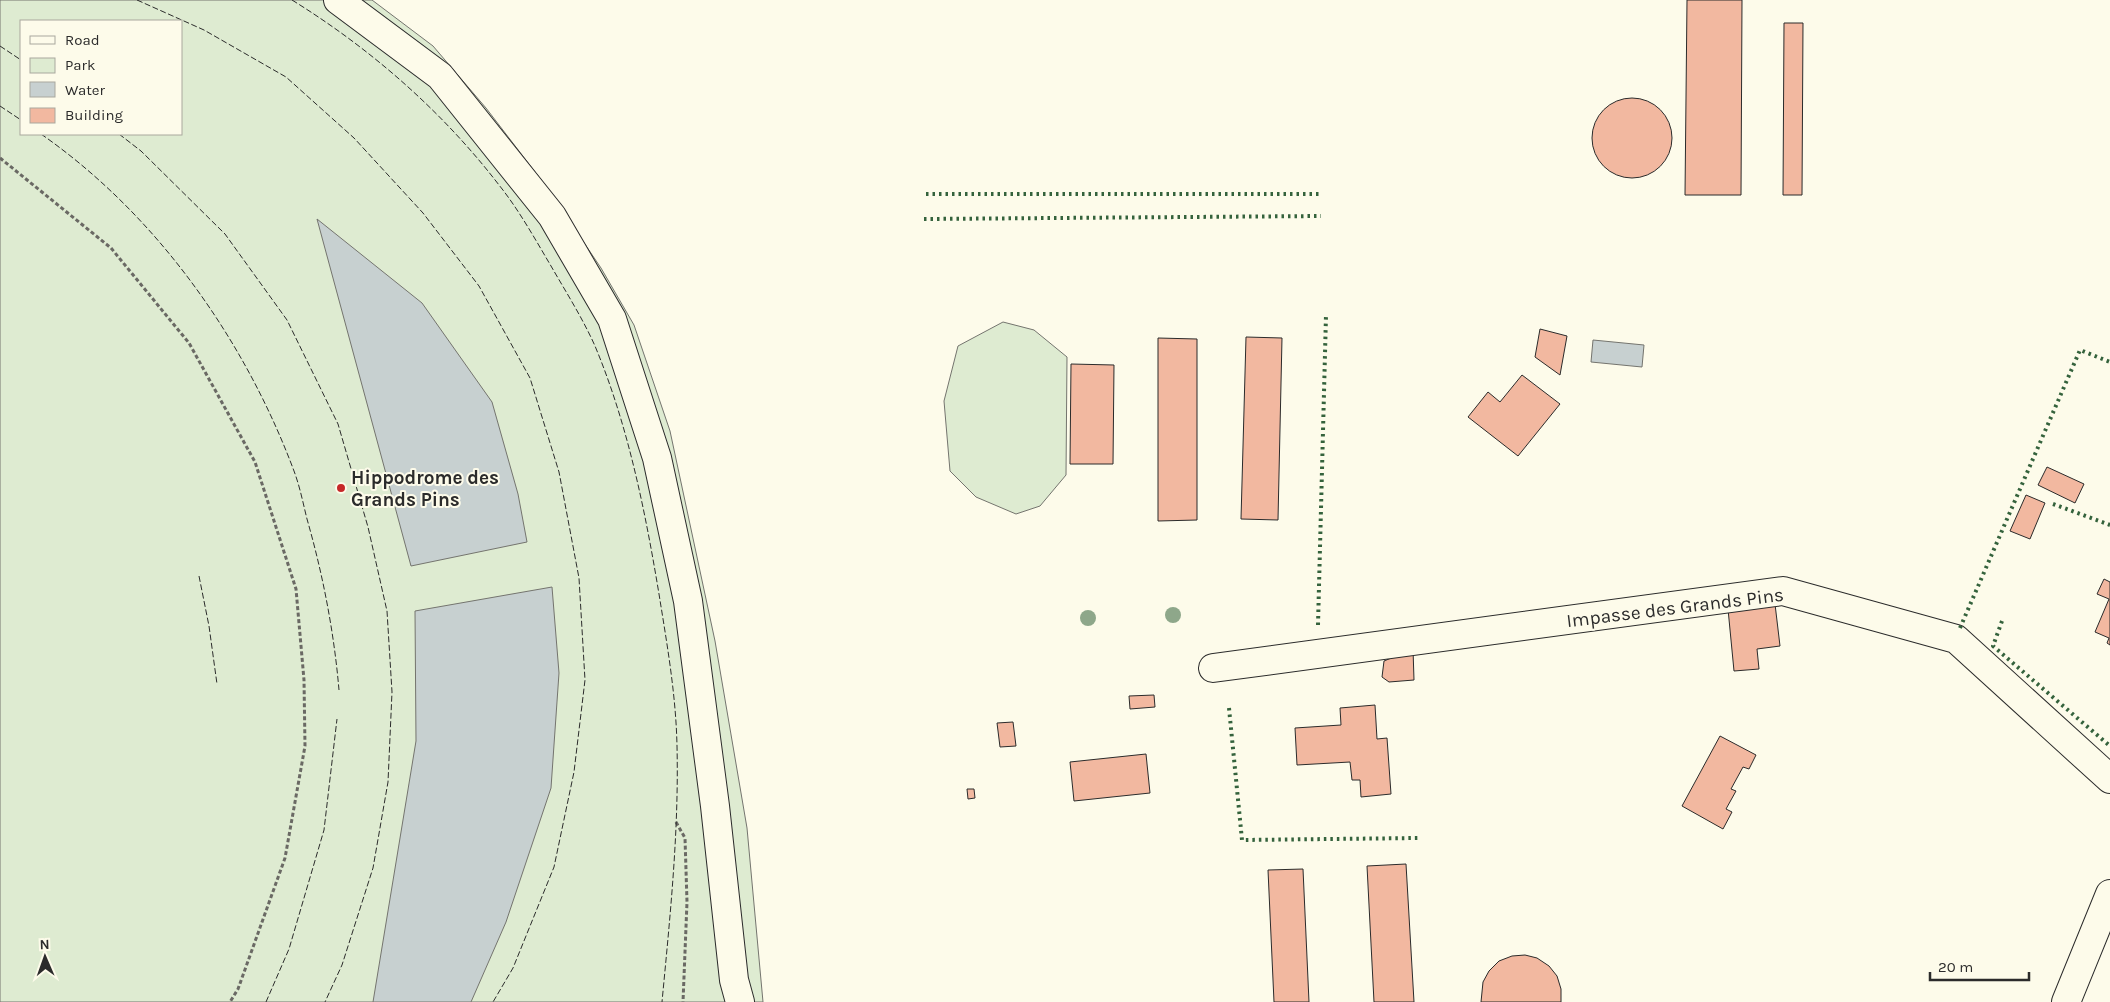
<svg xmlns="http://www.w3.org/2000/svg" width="2110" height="1002" font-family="Karla,sans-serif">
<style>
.green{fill:#deebd1;stroke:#74746e;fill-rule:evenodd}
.water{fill:#c7d0d0;stroke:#74746e}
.building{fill:#f2b8a0;stroke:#2b2b2b}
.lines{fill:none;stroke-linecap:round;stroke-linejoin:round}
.minor-casing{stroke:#2b2b2b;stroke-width:30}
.tertiary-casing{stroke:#2b2b2b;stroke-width:30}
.path{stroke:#6a6964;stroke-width:3;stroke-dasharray:4 2.5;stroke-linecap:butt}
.minor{stroke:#fdfbea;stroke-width:28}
.tertiary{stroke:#fdfbea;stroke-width:28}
.hedge{stroke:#34623c;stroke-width:4;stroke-dasharray:2.5 4;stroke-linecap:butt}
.fence{stroke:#2b2b2b;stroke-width:1;stroke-dasharray:6 2.5;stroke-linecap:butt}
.tree{fill:#8ea78a}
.poi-dot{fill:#c62828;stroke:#fdfbea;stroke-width:2}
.labels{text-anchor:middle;stroke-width:4;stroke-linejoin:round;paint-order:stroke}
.poi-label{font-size:19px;font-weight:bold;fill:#2b2b2b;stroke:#fdfbea;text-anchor:start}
.street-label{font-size:19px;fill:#2b2b2b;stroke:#fdfbea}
</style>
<rect width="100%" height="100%" fill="#fdfbea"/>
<!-- green -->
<path class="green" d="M0,0h372l61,46 53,62 59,77 56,83 33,57 36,106 45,210 32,187 16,174h-763zM21,21h160v113h-160z
M1003,322l31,8 33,27 -1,118 -26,31 -24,8 -40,-17 -26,-26 -6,-70 14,-55z"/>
<!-- water -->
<path class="water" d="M317,219l105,84 70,99 26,92 9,48 -116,24z
M1593,340l51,5 -2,22 -51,-5z
M552,587l7,86 -8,115 -45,134 -35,80h-98l43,-261 -1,-130z"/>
<!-- building -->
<path class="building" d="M1687,0h55l-1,195h-56z
M1784,23h19l-1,172h-19z
M1592 138a40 40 0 1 1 80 0a40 40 0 1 1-80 0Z
M1540,329l27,7 -7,39 -25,-18z
M1246,337l36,1 -4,182 -37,-1z
M1158,338l39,1v181l-39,1z
M1071,364l43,1 -1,99h-43z
M1522,375l38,29 -42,52 -50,-39 20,-25 12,10z
M2047,467l37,17 -9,19 -37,-18z
M2026,495l19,8 -15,36 -20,-8z
M2104,579l6,3v63l-3,-2 2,-5 -14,-6 14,-33 -12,-5z
M1775,604l5,42 -23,3 2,20 -25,2 -6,-62z
M1413,649l1,31 -25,2 -7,-5 2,-16z
M1154,695l1,12 -25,2 -1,-13z
M1375,705l2,34 10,-1 4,56 -30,3 -1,-17h-8l-2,-18 -53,3 -2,-37 46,-3 -1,-17z
M1013,722l3,24 -16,1 -3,-24z
M1720,736l36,19 -7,14 -6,-2 -12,22 5,2 -10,18 6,3 -9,17 -41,-23z
M1146,754l4,39 -76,8 -4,-39z
M967,789h7l1,9 -7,1z
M1406,864l8,138h-40l-7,-136z
M1303,869l6,133h-35l-6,-132z
M1525,955l12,3 12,8 8,10 4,13v13h-80l2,-20 6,-11 10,-10 13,-5z"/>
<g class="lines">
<!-- minor casing -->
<g class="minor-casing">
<path id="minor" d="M338,0l102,76 112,140 60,103 45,139 31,143 27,205 19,174 6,22
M1213,668l570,-77 173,48 154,140"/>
</g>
<!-- tertiary casing -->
<g class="tertiary-casing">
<path id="tertiary" d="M2066,1002l44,-108"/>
</g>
<!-- path -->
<path class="path" d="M0,158l111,90 78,95 66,119 41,127 8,91 1,66 -20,112 -47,131 -8,13
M676,822l9,16 2,64 -4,100"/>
<!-- minor -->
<use href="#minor" class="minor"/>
<!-- tertiary -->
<use href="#tertiary" class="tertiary"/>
<!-- hedge -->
<path class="hedge" d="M926,194h393
M924,219l397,-3
M2053,504l57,21
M2002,621l-9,25 117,100
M1318,625l8,-310
M1960,628l120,-278 30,12
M1229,708l13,132 176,-2"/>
<!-- fence -->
<path class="fence" d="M137,0l67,30 82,47 68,61 69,75 56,73 51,92 29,94 20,106 6,102 -11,92 -20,95 -41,101 -20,34
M292,0c79,49 150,111 207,185 20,25 36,54 52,81 15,26 32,53 44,80 33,79 50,164 64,248 8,50 17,101 18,152 2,86 -7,171 -15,256
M0,46l21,14
M0,106l21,14
M41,134c116,81 204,206 253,337 6,16 9,32 13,48 16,56 27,113 32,171
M119,134l22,17 84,83 62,86 51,104 30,103 19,84 5,81 -4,90 -15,86 -31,97 -17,37
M199,576l10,50 8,58
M266,1002l23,-53 35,-119 13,-111"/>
</g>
<!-- trees -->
<g class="tree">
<circle cx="1173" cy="615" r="8"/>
<circle cx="1088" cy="618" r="8"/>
</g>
<!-- markers -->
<circle class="poi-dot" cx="341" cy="488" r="5"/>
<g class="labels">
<!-- poi labels -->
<g class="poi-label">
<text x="351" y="484">Hippodrome des<tspan x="351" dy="22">Grands Pins</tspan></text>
</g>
<!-- street labels -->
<g class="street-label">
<text transform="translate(1675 607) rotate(-7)" y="7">Impasse des Grands Pins</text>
</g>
</g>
<!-- legend -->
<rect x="20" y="20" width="162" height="115" fill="#fdfbea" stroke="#a9a89e"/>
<rect x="30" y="36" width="25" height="8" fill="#fdfbea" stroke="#a9a89e"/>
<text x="65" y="45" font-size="15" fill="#2b2b2b">Road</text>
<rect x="30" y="58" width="25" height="15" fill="#deebd1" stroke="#a9a89e"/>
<text x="65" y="70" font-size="15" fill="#2b2b2b">Park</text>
<rect x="30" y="82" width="25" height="15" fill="#c7d0d0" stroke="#a9a89e"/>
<text x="65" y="95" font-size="15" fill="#2b2b2b">Water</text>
<rect x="30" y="108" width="25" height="15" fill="#f2b8a0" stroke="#a9a89e"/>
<text x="65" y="120" font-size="15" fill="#2b2b2b">Building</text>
<!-- north arrow -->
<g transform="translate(45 957) rotate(358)" stroke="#fdfbea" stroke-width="4" paint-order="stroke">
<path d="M0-4L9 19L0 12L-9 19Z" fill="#2b2b2b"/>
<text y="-8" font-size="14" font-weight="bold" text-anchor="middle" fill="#2b2b2b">N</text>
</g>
<!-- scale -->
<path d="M1930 972v8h99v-8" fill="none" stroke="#2b2b2b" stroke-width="2.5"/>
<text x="1938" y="972" font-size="15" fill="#2b2b2b" stroke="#fdfbea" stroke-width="4" paint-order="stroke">20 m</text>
</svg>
